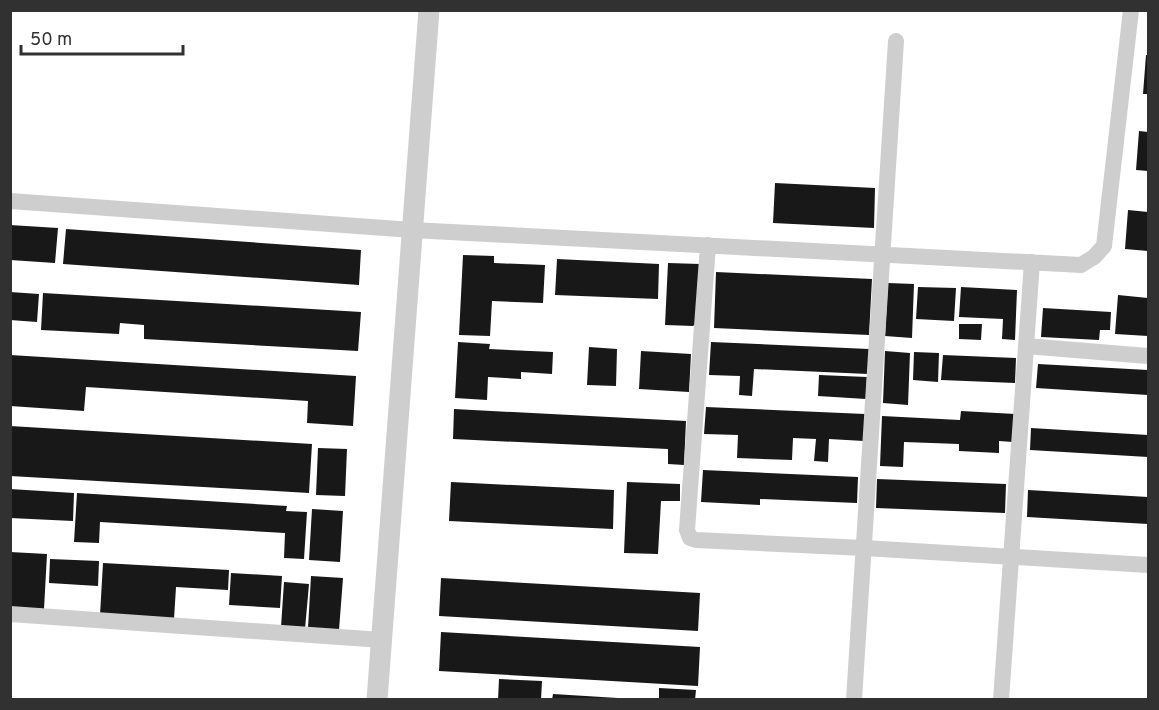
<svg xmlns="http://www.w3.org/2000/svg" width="1159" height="710" font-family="Overpass,sans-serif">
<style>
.building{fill:#181818}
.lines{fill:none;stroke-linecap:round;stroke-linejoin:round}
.minor{stroke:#cecece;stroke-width:16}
.tertiary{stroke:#cecece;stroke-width:21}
</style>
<rect width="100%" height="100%" fill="#fff"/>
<!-- building -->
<path class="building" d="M1146,55h2v39h-5z
M1139,131l9,1v39l-12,-1z
M775,183l100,5 -1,40 -101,-5z
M1128,210l20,2v39l-23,-2z
M10,225l48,3 -3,35 -45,-3z
M66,229l295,21 -2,35 -296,-21z
M463,255l31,1v7l51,2 -2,38 -51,-2 -2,35 -31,-1z
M557,259l102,5 -1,35 -103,-4z
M668,263l32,1 -4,59 -3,3 -28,-1z
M716,272l156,7 -3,56 -155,-7z
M888,283l26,1 -2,54 -27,-2z
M918,287l38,1 -2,33 -38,-2z
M961,287l56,3 -2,50 -13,-1 1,-20 -44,-2z
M10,292l29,2 -2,28 -27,-2z
M43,293l318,19 -3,39 -214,-12v-14l-24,-2 -1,11 -78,-4z
M1118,295l30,3v38l-33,-2z
M1043,308l68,4 -1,18h-10l-1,10 -58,-3z
M959,324h23l-1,16 -22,-1z
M458,342l32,2 -1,5 64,3 -1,22 -31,-2v7l-33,-2 -1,23 -32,-2z
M711,342l158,7 -1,25 -114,-5 -2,27 -13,-1 1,-19 -31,-1z
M589,347l28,2 -1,37 -29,-1z
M641,351l50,3 -2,38 -50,-3z
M885,351l25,2 -2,52 -25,-2z
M914,352l25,1 -1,29 -25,-2z
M10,355l346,21 -3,50 -46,-3 1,-22 -222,-14 -2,24 -74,-5z
M943,355l73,3 -1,25 -74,-3z
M1038,364l110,6v25l-112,-7z
M819,375l48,2 -1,22 -48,-3z
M706,407l159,7 -1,27 -35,-2 -1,23 -14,-1 2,-22 -23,-1 -1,22 -55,-2 1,-23 -34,-1z
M454,409l232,12 -2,44 -16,-1v-15l-215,-10z
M961,411l54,3 -2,28 -14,-1v12l-40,-2v-7l-55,-2 -1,25 -23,-1 2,-50 78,4z
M10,426l302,18 -3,49 -299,-17z
M1031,428l117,7v22l-118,-7z
M318,448l29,1 -2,47 -29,-1z
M703,470l155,7 -1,26 -97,-4v6l-59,-3z
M877,479l129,5 -1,29 -129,-5z
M451,482l163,8 -1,39 -164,-8z
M627,482l53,2v17h-19l-3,53 -34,-1z
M10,489l64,4 -1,28 -63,-3z
M1028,490l120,7v27l-121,-7z
M77,493l210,13 -1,5 21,1 -3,47 -20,-1 1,-25 -185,-11 -1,21 -25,-1z
M312,509l31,2 -3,51 -31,-2z
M10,552l37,2 -3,55 -34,-2z
M50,559l49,2 -1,25 -49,-3z
M103,563l126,7 -1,20 -52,-3 -2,32 -74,-4z
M231,573l51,3 -2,32 -51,-3z
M311,576l32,2 -4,52 -31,-2z
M441,578l259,15 -2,38 -259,-15z
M284,582l25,2 -4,45 -24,-2z
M441,632l259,15 -2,39 -259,-15z
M499,679l43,2 -1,19h-43z
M659,688l37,2 -1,10h-36z
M553,694l65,4v2h-66z"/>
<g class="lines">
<!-- minor -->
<path class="minor" d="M10,201l402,29 669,35 13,-8 10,-11 27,-236
M708,245l-21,285 3,8 6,2 168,8 284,17
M1026,346l122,10
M10,614l372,26
M854,700l42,-659
M1001,700l31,-438"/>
<!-- tertiary -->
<path class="tertiary" d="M377,700l52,-690"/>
</g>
<!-- border -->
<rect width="1159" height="710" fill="none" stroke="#313131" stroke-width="24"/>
<!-- scale -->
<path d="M21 45v9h162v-9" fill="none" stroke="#313131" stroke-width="3"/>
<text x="30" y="45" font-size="18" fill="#313131" stroke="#ffffff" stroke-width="4.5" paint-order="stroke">50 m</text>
</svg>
